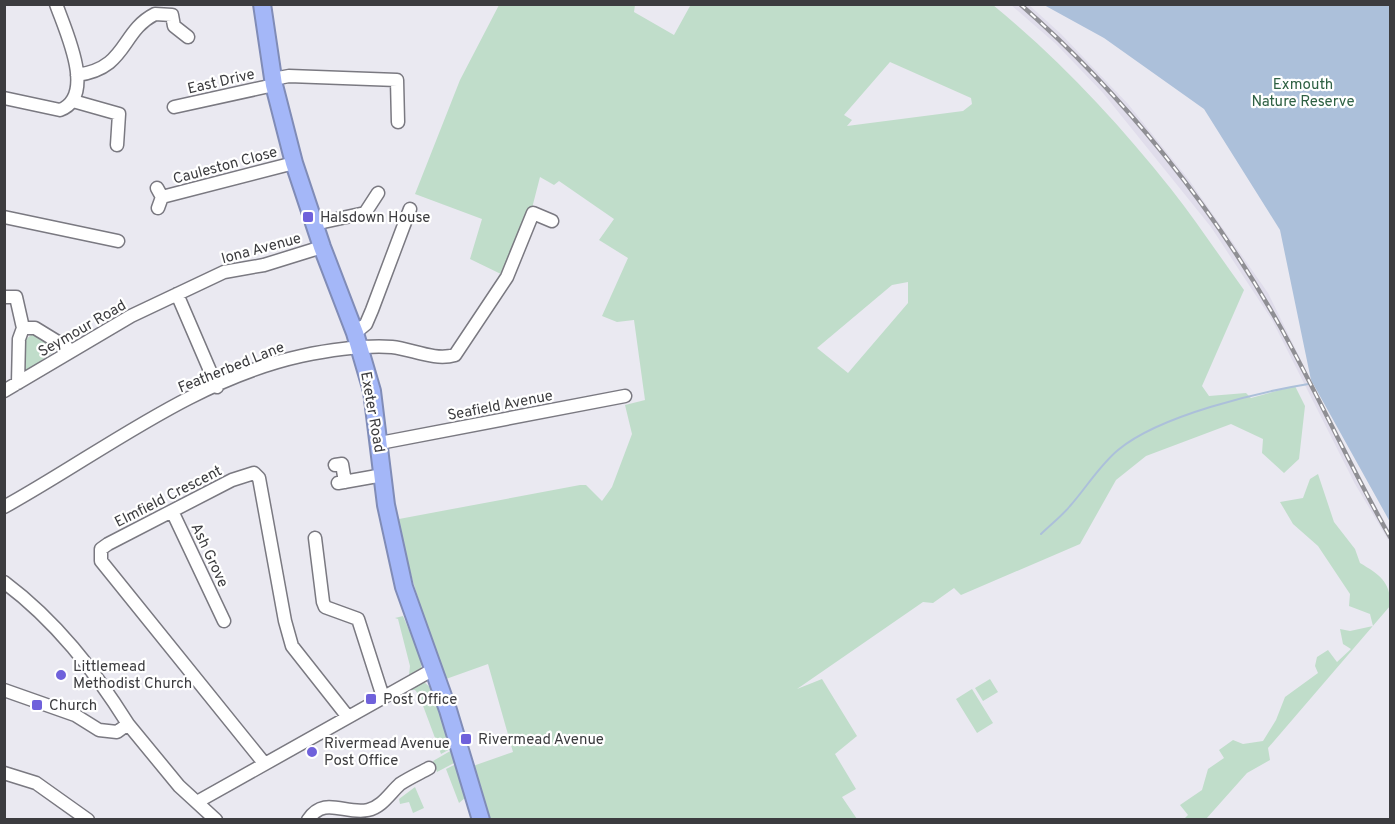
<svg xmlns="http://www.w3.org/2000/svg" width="1395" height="824" font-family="Overpass,sans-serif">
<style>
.built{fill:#e0ddeb}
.green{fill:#c0ddca;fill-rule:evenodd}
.water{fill:#acc0da}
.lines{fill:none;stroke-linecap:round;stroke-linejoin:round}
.stream{stroke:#acc0da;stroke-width:2}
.minor-casing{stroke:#7a7981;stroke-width:15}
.highway-casing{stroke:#808cb7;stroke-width:20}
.minor{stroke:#fff;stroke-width:12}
.highway{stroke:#a4b7f8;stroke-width:16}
.rail-casing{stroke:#8f8f94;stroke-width:4.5}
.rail{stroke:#fff;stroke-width:2;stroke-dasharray:7;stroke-linecap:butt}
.poi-dot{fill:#6f61db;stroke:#fff;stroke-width:2}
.labels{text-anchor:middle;stroke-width:4.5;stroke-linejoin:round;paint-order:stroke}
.street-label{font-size:15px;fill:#3c3c3f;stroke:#fff}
.park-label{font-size:15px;fill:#2f6144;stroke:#fff}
.poi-label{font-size:15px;fill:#3c3c3f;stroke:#fff;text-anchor:start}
</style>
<rect width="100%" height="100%" fill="#eae9f1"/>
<!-- built -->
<path class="built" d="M1011,5h18l32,29 67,70 61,76 79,113 86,175 36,63v12l-35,-59 -83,-164 -61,-93 -108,-134 -47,-49z"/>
<!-- green -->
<path class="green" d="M499,5h136l-1,7 40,23 16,-29 -3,-1h306c66,54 125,117 178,184 26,33 49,68 73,101l-42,96 7,10 37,-3 5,5 44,-12 10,20 -6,53 -15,14 -22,-20 1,-14 -32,-15 -85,32 -30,24 -36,64 -119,51 -7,-7 -21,15 -10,-1 -126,87 25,-10 35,57 -22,18 21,35 -14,8 15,22h-368l-16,-53 40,-14 -25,-88 -42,15c-18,-52 -39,-105 -47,-160l181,-34h6l16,16 10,-14 20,-53 -7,-29 20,-5 -11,-80 -17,2 -15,-6 26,-58 -29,-18 15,-21 -55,-38 -5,4 -14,-8 -9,35 -26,64 -35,-17 12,-40 -67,-25 45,-114zM890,62l81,36 1,6 -9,7 -116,15 5,-6 -8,-5zM908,282v21l-60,70 -31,-25 75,-63z
M31,335h5l21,14 -33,24 -1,-31z
M1318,474l16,48 21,27 5,14c20,12 31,19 30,43l-122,142 2,12 -23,13 -41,46h-22l4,-4 -8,-10 22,-15 6,-21 16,-11 -5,-8 14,-10 10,4 20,-3 13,-21 9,-23 33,-24 -3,-7 2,-9 11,-7 9,12 14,-13 -8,-5 -3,-15 10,2 23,-5 -3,-12 -21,-8 1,-12 -32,-48 -25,-22 -13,-22 23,-4 7,-19z
M403,616l19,44 -1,8 -12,7 1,-9 -12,-47 -3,-1z
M990,679l8,13 -15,9 -8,-13z
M423,681l10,9 19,58 -11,6 -22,-59 -4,-5h-9z
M972,689l21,34 -16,10 -21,-34z
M452,750l4,12 -19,10 -4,-11z
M456,764l10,33 -7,6 -13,-34z
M415,787l9,21 -11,5 -4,-11 -9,2 -1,-5z"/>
<!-- water -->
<path class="water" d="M1044,5h346v517l-79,-142 -31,-150 -76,-121 -100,-71z"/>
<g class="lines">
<!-- stream -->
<path class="stream" d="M1041,534c9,-9 21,-18 29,-28 16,-18 29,-40 48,-56 42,-35 141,-58 196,-67"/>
<!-- minor casing -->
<g class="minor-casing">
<path id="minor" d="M77,75c51,-7 43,-43 78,-61l17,1 2,11 14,11
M273,79l16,-3 108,4 1,42
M4,98l56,12c37,-14 5,-80 -4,-106
M73,101l46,13 -2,31
M174,107l100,-22
M157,188l5,9 -4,11
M162,197l132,-34
M4,217l114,24
M314,224l51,-11 13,-20
M177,294l40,93
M4,297h12l7,31
M355,333l11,-9 6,-14 38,-101
M18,383l1,-44 4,-11h12l36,22
M4,391l127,-75 93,-44 40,-7 58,-18
M380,443l245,-47
M335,465l7,-1 3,18
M338,483l45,-8
M4,507c96,-53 188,-127 297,-151 29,-6 61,-11 91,-9 20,2 42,14 63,8l52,-78 26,-64 19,8
M172,511l52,110
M315,538l8,64 2,5 33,12 25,78
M4,582c52,39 90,88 124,142
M4,690l71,25 24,15 18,2 11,-8 51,62 37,34
M264,763l-163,-202v-12l7,-5 124,-64 22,-7 5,5 26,143 7,25 56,71
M4,773l32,10 52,37
M197,802l237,-133
M308,820c16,-25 37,-5 60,-10 14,-3 22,-17 32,-26 9,-6 20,-11 29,-16"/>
</g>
<!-- highway casing -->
<g class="highway-casing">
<path id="highway" d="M262,4l12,81 20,78 28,84 33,86 17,58 14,114 18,82 44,123 33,110"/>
</g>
<!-- minor -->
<use href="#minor" class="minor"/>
<!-- highway -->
<use href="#highway" class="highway"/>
<!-- rail casing -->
<g class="rail-casing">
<path id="rail" d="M1020,4c104,91 194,204 261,324 38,69 70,140 109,209"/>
</g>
<!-- rail -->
<use href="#rail" class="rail"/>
</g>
<!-- markers -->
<g class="poi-dot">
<rect x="302" y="211" width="12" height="12" rx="3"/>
<circle cx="61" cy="675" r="6"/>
<rect x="365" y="693" width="12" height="12" rx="3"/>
<rect x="31" y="699" width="12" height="12" rx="3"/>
<rect x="460" y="733" width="12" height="12" rx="3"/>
<circle cx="312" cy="752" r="6"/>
</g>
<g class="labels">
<!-- street labels -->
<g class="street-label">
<text transform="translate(221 81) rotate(-13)" y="5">East Drive</text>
<text transform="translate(225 165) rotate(-15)" y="5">Cauleston Close</text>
<text transform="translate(261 248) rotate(-15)" y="5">Iona Avenue</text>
<text transform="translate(82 328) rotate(-30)" y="5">Seymour Road</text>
<text transform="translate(231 367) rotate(-22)" y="5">Featherbed Lane</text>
<text transform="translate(500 405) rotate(-11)" y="5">Seafield Avenue</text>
<text transform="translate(373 412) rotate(80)" y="5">Exeter Road</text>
<text transform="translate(168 496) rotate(-27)" y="5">Elmfield Crescent</text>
<text transform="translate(210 555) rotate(65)" y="5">Ash Grove</text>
</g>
<!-- park labels -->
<g class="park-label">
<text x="1303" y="89">Exmouth<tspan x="1303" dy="17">Nature Reserve</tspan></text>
</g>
<!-- poi labels -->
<g class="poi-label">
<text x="320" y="222">Halsdown House</text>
<text x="73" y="671">Littlemead<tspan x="73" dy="17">Methodist Church</tspan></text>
<text x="383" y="704">Post Office</text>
<text x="49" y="710">Church</text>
<text x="478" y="744">Rivermead Avenue</text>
<text x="324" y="748">Rivermead Avenue<tspan x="324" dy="17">Post Office</tspan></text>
</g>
</g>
<!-- border -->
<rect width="1395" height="824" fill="none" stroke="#3c3c3f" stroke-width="12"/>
</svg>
